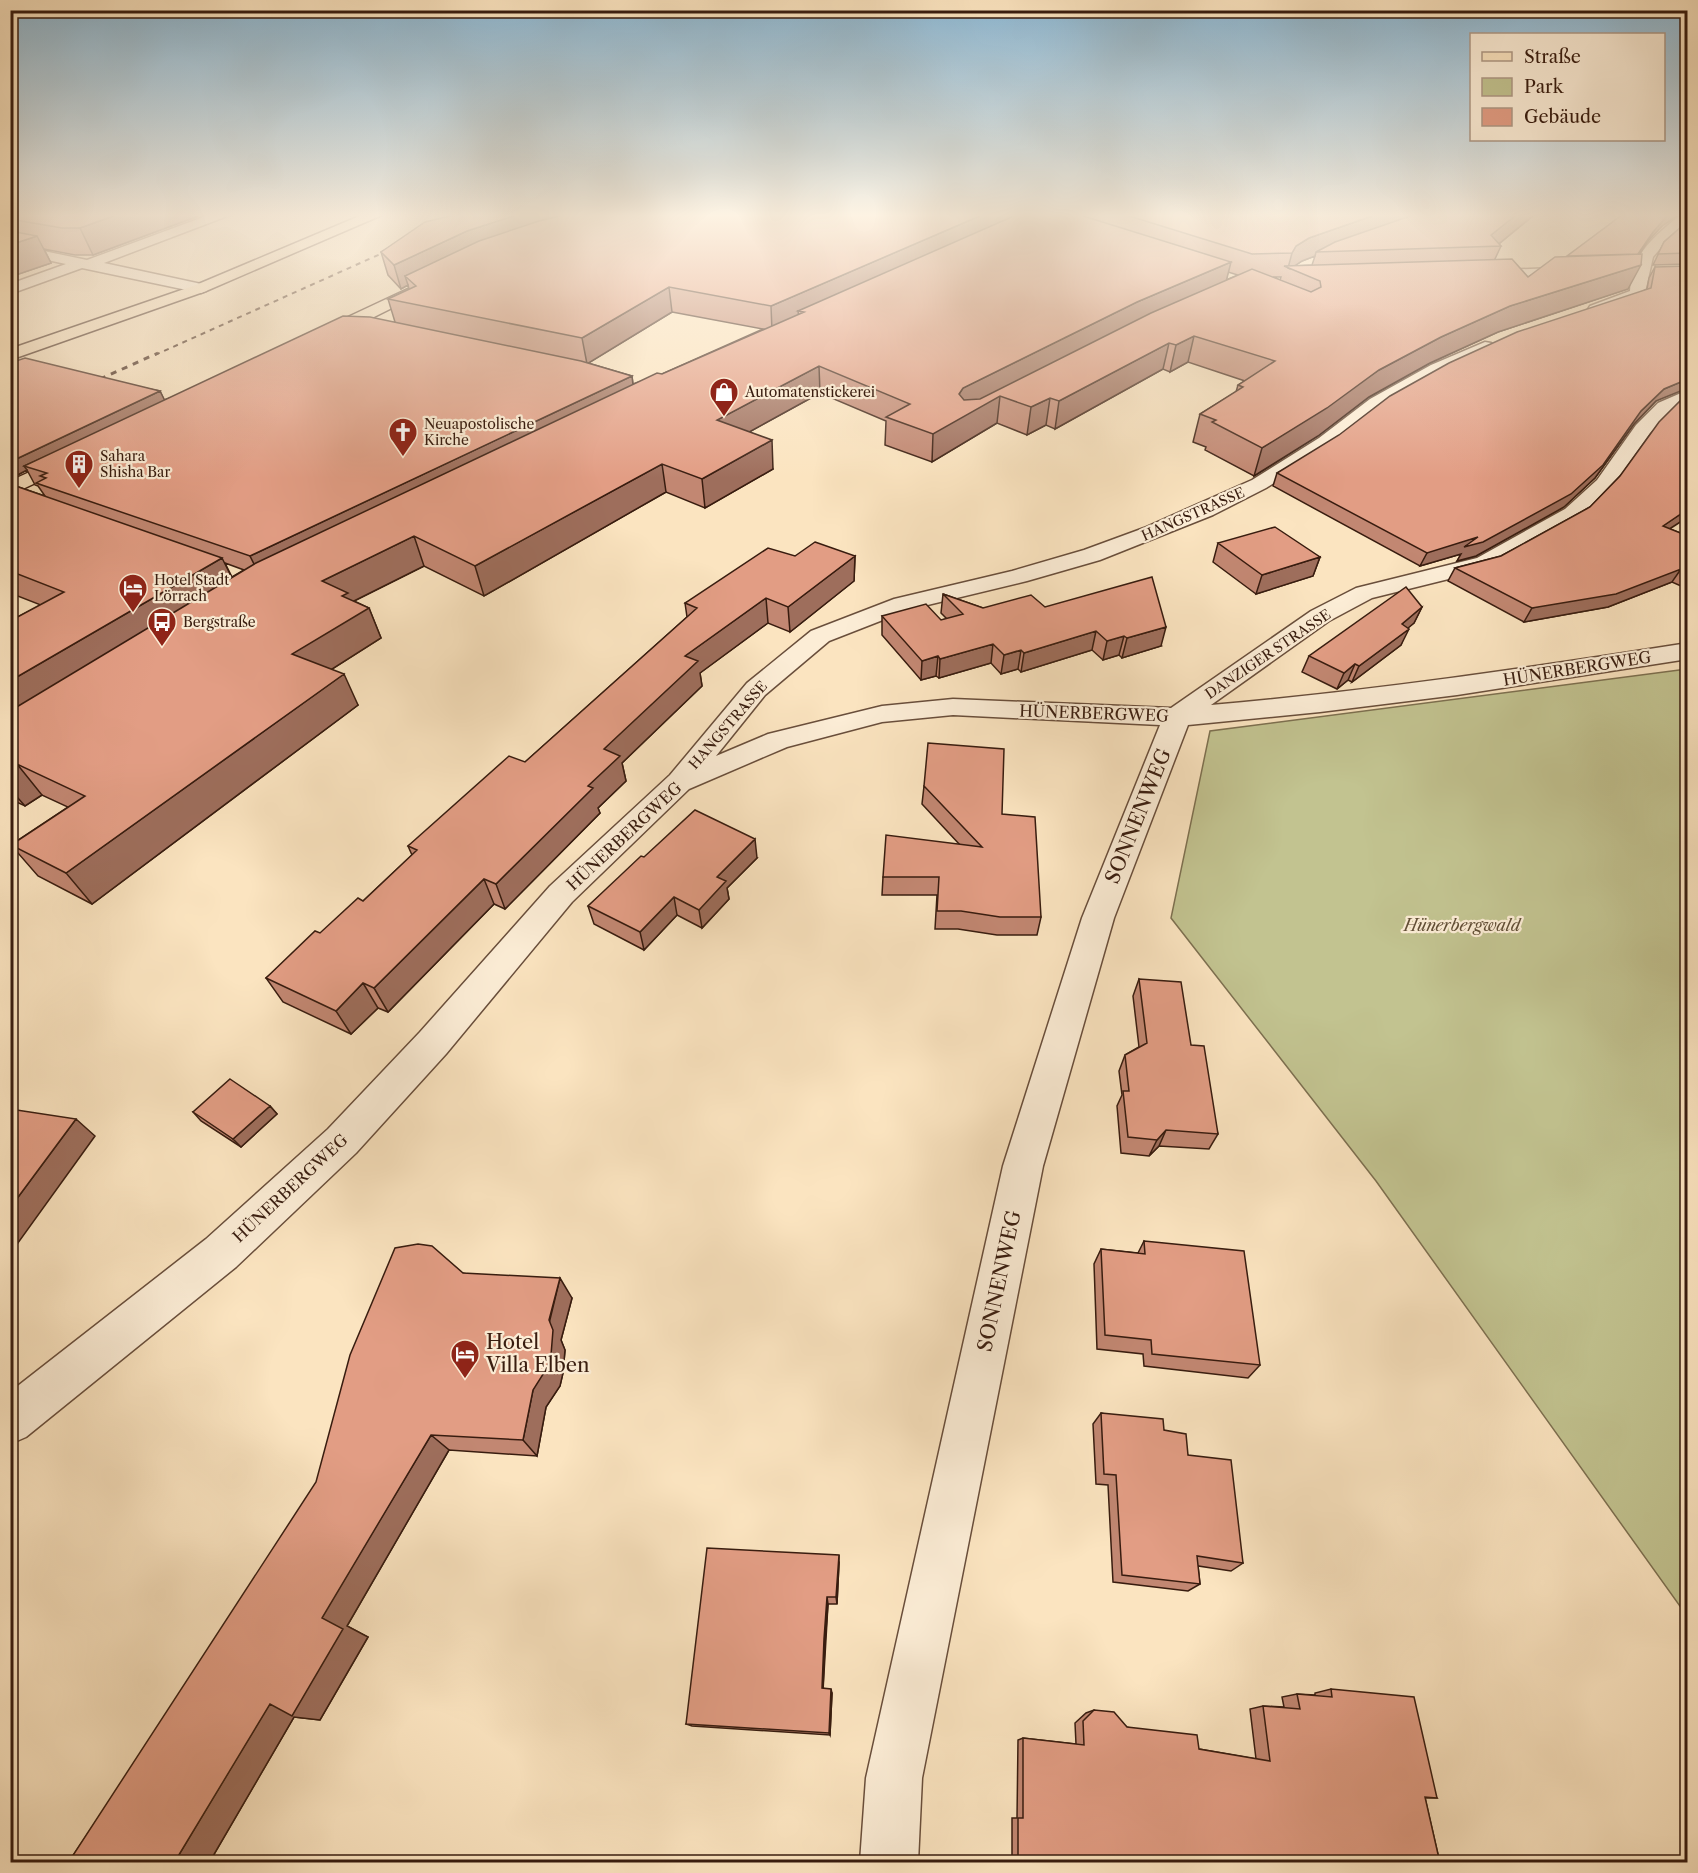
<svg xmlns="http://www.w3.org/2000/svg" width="1698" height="1873" font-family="'Libre Caslon Text',serif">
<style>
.green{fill:#c2c390;stroke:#7d7050;stroke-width:1.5}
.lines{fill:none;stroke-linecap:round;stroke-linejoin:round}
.minor-casing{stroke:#694e3b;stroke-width:3}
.major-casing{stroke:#381c0f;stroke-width:3}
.minor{fill:#fcedd6;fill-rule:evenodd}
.major{fill:#fbe4c0;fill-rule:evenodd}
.rail-far1{stroke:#381c0f;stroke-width:2;stroke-dasharray:5 5;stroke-linecap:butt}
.rail{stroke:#381c0f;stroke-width:3;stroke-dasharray:6 6;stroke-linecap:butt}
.wall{fill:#c28772;stroke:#381c0f;stroke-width:1.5;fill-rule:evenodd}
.shaded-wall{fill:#9e6e5c;stroke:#381c0f;stroke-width:1.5}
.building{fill:#e29d84;stroke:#381c0f;stroke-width:1.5}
.labels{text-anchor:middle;stroke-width:4.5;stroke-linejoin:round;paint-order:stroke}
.far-poi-label{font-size:14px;fill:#381c0f;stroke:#fcedd6;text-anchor:start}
.far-street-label{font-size:14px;fill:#381c0f;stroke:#fcedd6}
.street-label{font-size:16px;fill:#381c0f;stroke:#fcedd6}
.park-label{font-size:16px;font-style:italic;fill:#614e36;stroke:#fcedd6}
.near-street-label{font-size:20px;fill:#381c0f;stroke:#fcedd6}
.near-poi-label{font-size:20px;fill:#381c0f;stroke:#fcedd6;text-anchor:start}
</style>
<rect width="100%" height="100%" fill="#fbe4c0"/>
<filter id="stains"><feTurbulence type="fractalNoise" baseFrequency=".00333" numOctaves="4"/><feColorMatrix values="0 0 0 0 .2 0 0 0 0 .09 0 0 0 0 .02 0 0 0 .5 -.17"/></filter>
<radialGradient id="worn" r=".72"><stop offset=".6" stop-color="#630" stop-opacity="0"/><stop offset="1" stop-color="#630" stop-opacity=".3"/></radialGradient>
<!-- green -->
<path class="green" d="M1687,669h1l-1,947 -311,-435 -205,-263 39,-187z"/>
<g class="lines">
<!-- minor casing -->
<g class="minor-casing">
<path id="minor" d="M209,215h21l-126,48 102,22 3,3 -3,3 -5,2 -119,-25 -72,26v-10l56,-20 -56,-12v-8l77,16z
M1680,215h8v8l-24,21 -11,13 -9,40 -42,15h-12l-2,-3 2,-3 40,-15c2,-38 23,-53 50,-76z
M1578,267l5,2 3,3 -3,3 -104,6 -8,-5 8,-5z
M1485,342l6,1 3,4 -3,4 -48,22 -59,34 -51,39 -67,42 -53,27 -113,45 -73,21 -116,28 -82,32 -64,54 -49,61 52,-22 114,-28 71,-7 218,9 140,-97 45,-23 121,-30 88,-49 32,-29 39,-55 22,-22 30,-13v13l-16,8 -22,22 -39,55 -30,31 -88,49 -121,30 -43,23 -118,84c160,-14 318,-37 477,-62v16l-231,36 -137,17 -132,13 -74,193 -71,248 -121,612 -4,84h-58l6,-84 137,-612 79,-248 78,-193 -207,-10 -71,7 -95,25 -98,42 -117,113 -126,152 -90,99 -120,114 -210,170 -16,7v-52l196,-153 122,-110 92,-97 130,-146 120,-111 77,-92 64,-52 83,-32 118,-28 72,-21 60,-22 108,-48 67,-42 51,-39 61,-34z"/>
</g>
<!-- major casing -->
<g class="major-casing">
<path id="major" d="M362,215h20l-176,76 -196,69v-11l186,-64z
M429,279l8,5 -3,3 -106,53 -6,1 -8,-5 2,-4z
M71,453l7,2 3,4 -3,4 -68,32v-14z"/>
</g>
<!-- minor -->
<use href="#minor" class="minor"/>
<!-- major -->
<use href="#major" class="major"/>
<!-- rail-far1 -->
<path class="rail-far1" d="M155,355l241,-108"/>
<!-- rail -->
<path class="rail" d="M89,384l69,-31"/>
</g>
<!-- wall -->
<path class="wall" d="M10,215h191l-108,40h-18l-31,-6 7,14 -41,14z
M454,215h1080l-35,29 2,2 -6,13 33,18 39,-20 55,-42h56l-16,11 -15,16 -8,12 -11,35 -130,43 -68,31 -61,34 -51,39 -64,40 -49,-26 1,-3 -13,-5 7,-28 36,-22 2,-7 7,-4 -57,-19 -18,10 -7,-3 -108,60 -9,-4 -19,10 -30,-12 -65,39 -47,-17 1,-24 -66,-28 -71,39 24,37 -68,39 -39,-16 -182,104 -60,-30 -70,35 15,7 12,30 -49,31 26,36 -266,199 -54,-28 -27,-31 57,-38 -26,-12 -17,11 -15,-7v-178l31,-16 -31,-12v-109l35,12 -7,-10 -3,-1 -8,-15 -15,8 -2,-1v-114l150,28 4,9 231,-78 -7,-23 21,-10 -1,-4 -7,4 -13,-14 -7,-23zM1315,256l-3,9 -18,1 8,-5zM1228,272l10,3 -12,5zM1273,277h8l-1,3zM672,312l91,17 -101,45 -29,10 -1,-8 -44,-13zM225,563l19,7 -12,7z
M1688,221v43l-35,1 11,-23z
M1655,267l1,134 -22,23 -39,54 -31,29 -88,49 -19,5 4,-7 -41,12 -147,-80 4,-13 370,-184 2,-11z
M1620,476l50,53 18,7v53l-16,-7 -64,25 -84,15 -76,-41 7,-13 46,-12 89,-49z
M1218,543l102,14 -7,19 -57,18 -43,-32z
M795,556h60l-1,25 -64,51 -22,-9 -68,50 2,13 -80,77 4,18 -28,27 2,5 -95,96 -11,-5 -106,108 -10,-4 -27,26 -68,-32 -17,-24 97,-77 49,-46 -4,-9 117,-84 162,-145 -2,-14z
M943,594l40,14 62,-1 116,39 -39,12 -3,-3 -16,5 -11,-10 -71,22 -3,-3 -17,5 -10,-11 -52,15 -3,-2 -15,4 -39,-45v-19l59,4 6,-1 -6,-6z
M1422,607l-8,16 -7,5 -6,17 -49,37 -4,-2 -11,9 -35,-17 7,-16z
M924,786l78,28 39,103 -4,18h-40l-39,-6h-23l2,-34h-55l1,-18 77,-32 -38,-41z
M644,857l113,1 -30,30 2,11 -27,29 -25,-13 -33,35 -50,-26 -6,-18z
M1139,979l52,66 27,89 -9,15 -50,-3 -10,10 -28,-3 -4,-47 5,-11 -3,-24 6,-16 14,-8 -6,-51z
M270,1106l7,8 -36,33 -40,-26 -8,-9z
M1144,1241l116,124 -12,13 -104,-12 -1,-12 -46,-5 -3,-85 7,-15 37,4z
M463,1273l109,25 -11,42 4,10 -2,23 -3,13 -14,21 -9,49 -88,-6 -102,176 21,11 -48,83 -26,-3 -85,146h-141z
M1101,1413l63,17 24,25 55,108 -12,8 -33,-5 2,18 -12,7 -75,-9 -5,-97 -12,-1 -3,-60z
M839,1563l-2,41h-9l-3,40 -2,44 9,5 -2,42 -138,-9 -6,-2z
M1331,1689l106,109h-12l15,65h-173v-2h-57v2h-198v-45h5l1,-78 5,-2 53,6 -1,-21 11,-10 8,-3 33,17 72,22 57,10 -6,-50 13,-3 21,1 -2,-10 15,-3 18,1v-2z"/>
<!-- shaded-wall -->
<path class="shaded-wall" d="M116,215h85l-108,40 -13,-27z
M516,215h88l-199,61 3,9 -7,4 -7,-24 73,-34z
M982,215h48l-226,97 -6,-1 1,8 -27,12 -1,-25z
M1375,215h43l-102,37 -1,4 -13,5 -12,8 -2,-1 4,-15 4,-7 13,-8z
M1516,215h18l-38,31 -5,-11z
M1668,215h10l-16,11 -15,16 -14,23 5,-11 15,-22z
M37,236l14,27 -41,14v-32z
M1231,262l-6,24 -225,110 -3,27 -65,39 1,-28 30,-46 174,-86z
M1641,265l-13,24 -130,43 -68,31 -61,34 -51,39 -64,40 8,-28 117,-78 62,-33 69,-31z
M669,287l3,25 -85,52 -5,-26z
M1194,336l-6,26 -18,10 6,-27z
M1169,343l-6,26 -108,60 4,-28z
M819,366l1,27 -100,55 -3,-28z
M632,376l2,18 -374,182 -10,-20z
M1688,379v9l-32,13 -22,23 -39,54 -31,29 -88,49 -19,5 4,-7 -41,12 7,-13 214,-142 23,-22z
M160,391l6,12 -142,63 3,4 -15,8 -2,-3v-13z
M1050,398l-4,27 -19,10 4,-28z
M772,440l1,29 -68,39 -3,-29z
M662,464l4,28 -182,104 -9,-30z
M1688,509v8l-34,22 9,-13z
M414,536l10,30 -72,36 17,6 12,30 -74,47 -15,-31 30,-73z
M855,556l-1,25 -64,51 -2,-25z
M1320,557l-7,19 -57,18 6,-19z
M222,558l15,30 -227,138v-45z
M1681,569l-9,13 -64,25 -84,15 8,-14z
M766,598l2,25 -68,50 2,13 -80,77 4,18 -28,27 2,5 -95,96 -9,-25 92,-98 16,-37 81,-93z
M1422,607l-8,16 -20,17 8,-16z
M1166,627l-5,19 -39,12 5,-20z
M1409,629l-8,16 -49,37 7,-16z
M1096,631l-4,19 -71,22 3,-19z
M1124,636l-5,19 -16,5 4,-19z
M993,644l-2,19 -52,15 1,-19z
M1021,650l-3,19 -17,5 3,-19z
M938,656l-2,20 -15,4 1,-19z
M1355,664l-7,16 -11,9 7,-16z
M344,674l14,31 -266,199 -26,-31z
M17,764l25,31 -17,11 -15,-17v-21z
M755,839l2,19 -30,30 2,11 -27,29 -3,-18 18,-33z
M484,879l10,25 -106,108 -14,-24z
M674,897l3,18 -33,35 -4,-18z
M363,983l15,25 -27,26 -15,-23z
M270,1106l7,8 -36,33 -8,-8z
M76,1119l19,17 -85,118v-46z
M1166,1130l-7,16 -10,10 8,-16z
M560,1278l12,20 -11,42 4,10 -2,23 -3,13 -14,21 -9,49 -14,-16 10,-50z
M431,1435l18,15 -102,176 21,11 -48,83 -26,-3 -85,146h-35z
M839,1555v8l-2,41 -1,-7z
M827,1597l1,7 -5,87 -1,-3z
M831,1689l1,4 -2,42 -1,-2z"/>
<!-- building -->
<path class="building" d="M10,215h106l-36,13h-18l-52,-9z
M454,215h62l-49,16 -73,34 -13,-13 44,-30z
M564,215h418l-211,91 -102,-19 -87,51 -194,-39 28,-13 -11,-10 74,-35 60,-20z
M1016,215h64l151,47 -94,40 -174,86 -4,6 5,6 16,-1 171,-86 101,-44 59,23 10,-5 -1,-6 -36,-15 228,-7 16,18 27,-20 87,-3 -1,11 -131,41 -69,31 -62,33 -52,38 -65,40 -50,-26 4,-2 -16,-6 43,-27 -5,-2 37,-24 -81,-25 -18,9 -7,-2 -110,58 -9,-3 -19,9 -31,-11 -67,38 -47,-17 24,-13 -91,-38 -102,54 55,20 -70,39 -40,-15 -187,102 -61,-30 -92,45 26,12 -6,3 27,12 -77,46 52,20 -278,199 -55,-28 74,-49 -68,-32 -7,4v-57l246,-148 401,-190 5,1 142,-62 -6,-1z
M1126,215h249l-66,23 -13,8 -4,7 -40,1z
M1413,215h103l-25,20 10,11 -185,6 19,-10z
M1622,215h46l-15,17 -15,22 -71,2z
M1688,221v32l-30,1 6,-12z
M10,231l27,5 -27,9z
M1688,266v113l-24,10 -23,22 -38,54 -32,29 -88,48 -19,5 14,-10 -51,16 -150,-80 62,-38 51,-39 59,-33 68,-31 134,-44 4,-21z
M343,316l27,1 211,44 51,15 -382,180 -214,-73 10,-5 -6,-2 7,-3 -23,-7z
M25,358l135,33 -150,71v-99z
M1688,397v112l-25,17 25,10v35l-7,-2 -65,25 -84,14 -77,-40 46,-12 89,-49 30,-31 39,-54 22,-22z
M10,484l212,74 -212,123v-60l54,-29 -54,-21z
M1275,527l45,30 -58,18 -44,-32z
M815,542l40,14 -67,51 -22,-9 -81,58 13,5 -94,88 16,7 -32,30 5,2 -97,96 -12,-5 -110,109 -11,-5 -27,28 -70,-33 49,-47 5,2 38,-35 5,3 54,-51 -9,-4 101,-90 16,6 172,-154 -12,-5 83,-55 27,8z
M1152,577l14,50 -39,11 -3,-2 -17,5 -11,-10 -72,22 -3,-3 -17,5 -11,-11 -53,15 -2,-3 -16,5 -40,-45 44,-12 15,16 22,-6 -20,-20 40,14 48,-13 14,12z
M1406,587l16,20 -20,17 7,5 -50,37 -4,-2 -11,9 -35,-17z
M928,743l76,6 -2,65 33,3 6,100h-41l-39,-6h-24l2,-34h-56l3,-42 96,12 -58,-61z
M695,810l60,29 -38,38 9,4 -27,29 -25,-13 -34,35 -52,-26 53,-50 3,1z
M1139,979l42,3 10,63 13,1 14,88 -52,-4 -9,10 -29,-3 -5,-46h6l-4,-36 22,-12z
M230,1079l40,27 -37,33 -40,-27z
M10,1109l66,10 -66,89z
M1144,1241l100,10 16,114 -108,-11 -1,-14 -46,-5 -4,-86 44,5z
M418,1244l14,2 31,27 97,5 -11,42 4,10 -2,25 -4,13 -14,22 -10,50 -92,-5 -109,183 21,11 -51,87 -22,-12 -96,159h-106l248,-381 34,-127 45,-107z
M1101,1413l62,6 1,11 22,4 2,21 43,5 12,103 -46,-7 3,28 -78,-9 -6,-100 -12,-1z
M707,1548l132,7 -3,42h-9l-3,42 -2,49 9,1 -2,44 -143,-9z
M1331,1689l83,8 23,101 -12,-1 15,66h-158v-2h-72v2h-192v-45h5v-80l61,7 -1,-24 11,-11 20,2 13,15 70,8 2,14 71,12 -7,-55 37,3 -3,-15 35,3z"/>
<!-- sky -->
<linearGradient id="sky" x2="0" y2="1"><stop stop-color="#8bb8d5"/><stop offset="0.45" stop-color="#fdf3e3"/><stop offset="1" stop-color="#fdf3e3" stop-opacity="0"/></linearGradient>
<rect width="1698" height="478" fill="url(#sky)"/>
<!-- icons -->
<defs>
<g id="shop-pin" transform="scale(1.5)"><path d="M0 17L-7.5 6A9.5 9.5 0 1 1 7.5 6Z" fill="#8f2418" stroke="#fcedd6"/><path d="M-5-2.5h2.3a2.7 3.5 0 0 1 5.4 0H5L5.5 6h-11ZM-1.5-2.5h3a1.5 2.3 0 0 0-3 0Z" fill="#fff"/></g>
<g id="church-pin" transform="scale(1.5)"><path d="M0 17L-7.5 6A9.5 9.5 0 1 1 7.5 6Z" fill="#8f2418" stroke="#fcedd6"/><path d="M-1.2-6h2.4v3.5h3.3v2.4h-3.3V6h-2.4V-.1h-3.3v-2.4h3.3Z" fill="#fff"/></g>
<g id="building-pin" transform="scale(1.5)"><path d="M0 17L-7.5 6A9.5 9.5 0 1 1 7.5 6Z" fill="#8f2418" stroke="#fcedd6"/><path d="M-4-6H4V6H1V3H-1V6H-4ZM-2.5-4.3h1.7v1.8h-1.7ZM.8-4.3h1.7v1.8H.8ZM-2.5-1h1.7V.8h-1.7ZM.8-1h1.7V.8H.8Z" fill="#fff"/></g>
<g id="hotel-pin" transform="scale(1.5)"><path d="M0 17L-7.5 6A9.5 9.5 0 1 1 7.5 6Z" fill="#8f2418" stroke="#fcedd6"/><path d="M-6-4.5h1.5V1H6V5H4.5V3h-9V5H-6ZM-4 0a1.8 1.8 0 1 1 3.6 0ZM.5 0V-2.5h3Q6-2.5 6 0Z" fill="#fff"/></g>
<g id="bus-pin" transform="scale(1.5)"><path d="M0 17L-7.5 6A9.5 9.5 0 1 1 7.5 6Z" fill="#8f2418" stroke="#fcedd6"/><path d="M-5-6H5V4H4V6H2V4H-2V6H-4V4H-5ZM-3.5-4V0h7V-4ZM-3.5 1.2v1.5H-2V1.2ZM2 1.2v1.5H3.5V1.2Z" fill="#fff"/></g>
</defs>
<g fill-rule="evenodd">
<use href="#shop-pin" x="724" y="392"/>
<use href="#church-pin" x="403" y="432"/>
<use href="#building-pin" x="79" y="464"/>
<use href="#hotel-pin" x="133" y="588"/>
<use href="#bus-pin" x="162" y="622"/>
<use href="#hotel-pin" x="465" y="1354"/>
</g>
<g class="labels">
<!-- far-poi labels -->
<g class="far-poi-label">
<text x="745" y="397">Automatenstickerei</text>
<text x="424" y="429">Neuapostolische<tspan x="424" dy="16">Kirche</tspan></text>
<text x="100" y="461">Sahara<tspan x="100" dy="16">Shisha Bar</tspan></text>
<text x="154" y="585">Hotel Stadt<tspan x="154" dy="16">Lörrach</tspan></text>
<text x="183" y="627">Bergstraße</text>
</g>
<!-- far-street labels -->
<g class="far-street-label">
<text transform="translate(1193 514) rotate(-24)" y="5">HANGSTRASSE</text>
<text transform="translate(1268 654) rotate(-34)" y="5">DANZIGER STRASSE</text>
<text transform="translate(728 725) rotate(-49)" y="5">HANGSTRASSE</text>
</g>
<!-- street labels -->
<g class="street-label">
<text transform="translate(1577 668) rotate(-9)" y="6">HÜNERBERGWEG</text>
<text transform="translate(1094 713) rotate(2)" y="6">HÜNERBERGWEG</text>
<text transform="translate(624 836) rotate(-43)" y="6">HÜNERBERGWEG</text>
<text transform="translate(290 1188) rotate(-43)" y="6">HÜNERBERGWEG</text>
</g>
<!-- park labels -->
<g class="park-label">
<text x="1462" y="931">Hünerbergwald</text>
</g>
<!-- near-street labels -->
<g class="near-street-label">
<text transform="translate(1138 816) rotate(-68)" y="7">SONNENWEG</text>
<text transform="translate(999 1281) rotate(-78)" y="7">SONNENWEG</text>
</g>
<!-- near-poi labels -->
<g class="near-poi-label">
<text x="486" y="1349">Hotel<tspan x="486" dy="23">Villa Elben</tspan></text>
</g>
</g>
<!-- margin -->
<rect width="1698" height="1873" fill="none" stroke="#fbe4c0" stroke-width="36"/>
<rect x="12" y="12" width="1674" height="1849" fill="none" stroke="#381c0f" stroke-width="3"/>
<rect x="18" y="18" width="1662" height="1837" fill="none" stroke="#381c0f" stroke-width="1.5"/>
<!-- legend -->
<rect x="1470" y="33" width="195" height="108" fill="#fcedd6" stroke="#ae9986" stroke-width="1.5"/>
<rect x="1482" y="52" width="30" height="9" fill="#fbe4c0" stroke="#ae9986" stroke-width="1.5"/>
<text x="1524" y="63" font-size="18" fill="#381c0f">Straße</text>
<rect x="1482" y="78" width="30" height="18" fill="#c2c390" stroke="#ae9986" stroke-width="1.5"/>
<text x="1524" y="93" font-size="18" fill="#381c0f">Park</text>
<rect x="1482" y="108" width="30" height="18" fill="#e29d84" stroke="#ae9986" stroke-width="1.5"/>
<text x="1524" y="123" font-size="18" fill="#381c0f">Gebäude</text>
<rect width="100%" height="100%" filter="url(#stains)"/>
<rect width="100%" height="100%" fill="url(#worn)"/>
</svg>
